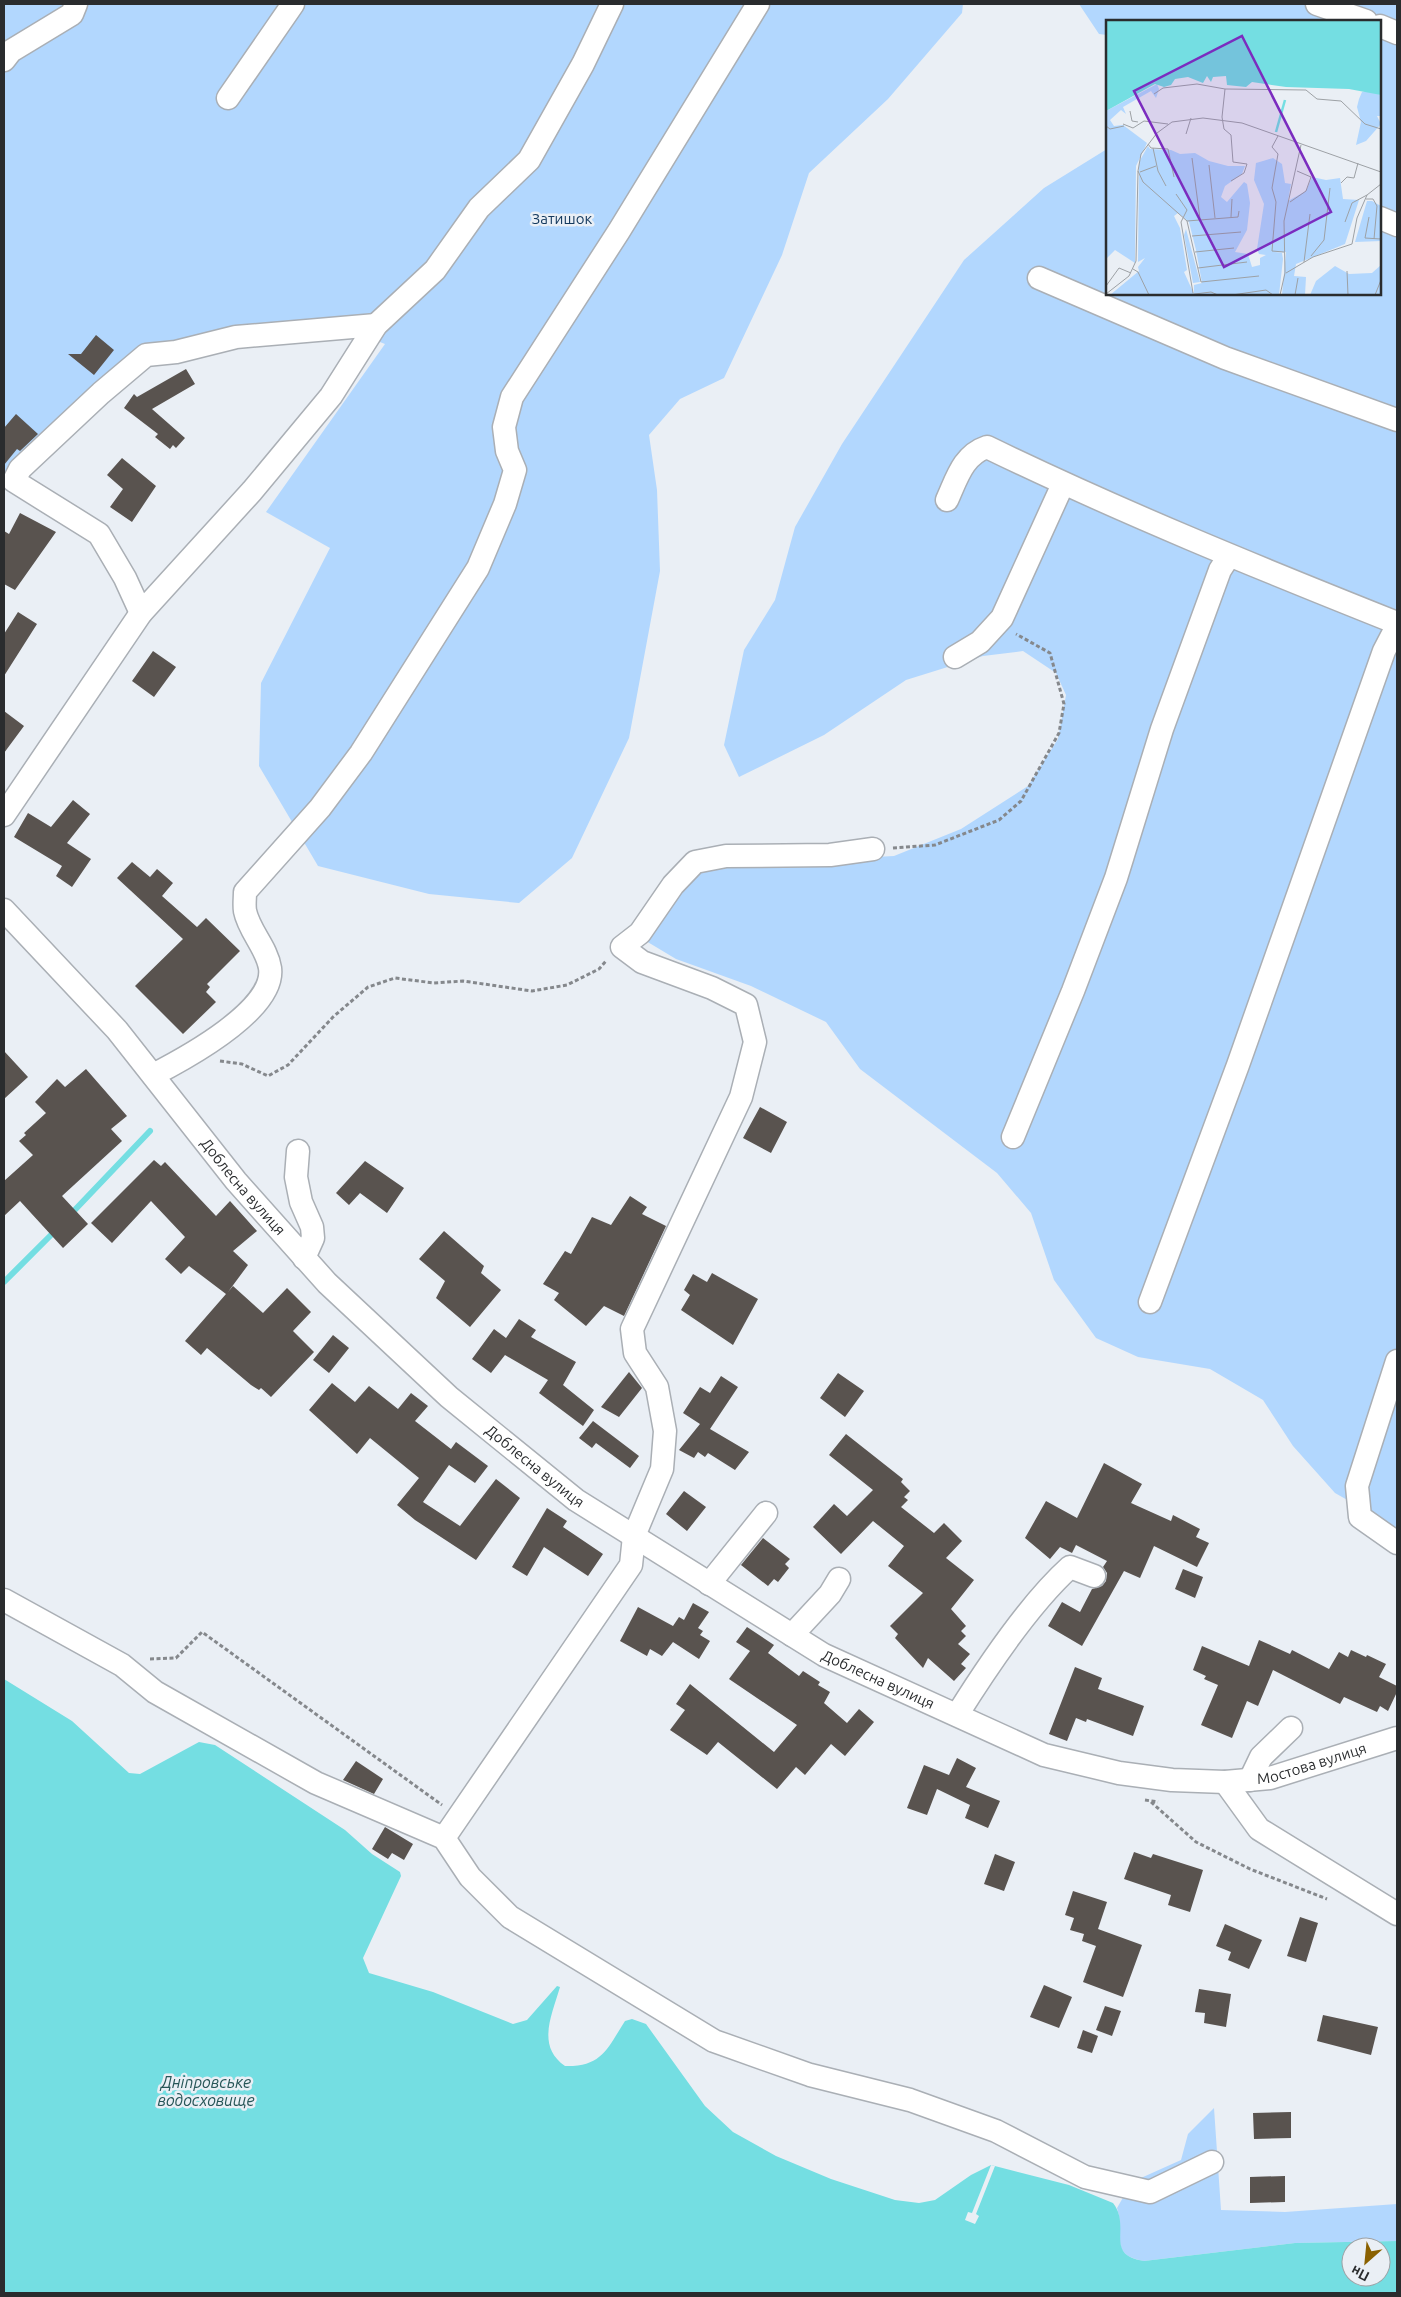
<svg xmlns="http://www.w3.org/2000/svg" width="1401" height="2297" font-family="Ubuntu,sans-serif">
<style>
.green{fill:#b2d7fe}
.water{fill:#74dee2;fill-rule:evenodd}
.pier{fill:#eaeff5}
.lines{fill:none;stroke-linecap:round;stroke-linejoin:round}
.stream{stroke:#74dee2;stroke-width:6}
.building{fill:#59534f}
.minor-casing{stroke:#aaafb5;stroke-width:25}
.path{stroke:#85888c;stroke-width:3;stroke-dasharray:4 2.5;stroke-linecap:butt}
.minor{stroke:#fff;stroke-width:22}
.labels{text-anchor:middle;stroke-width:5;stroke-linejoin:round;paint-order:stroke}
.park-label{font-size:15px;fill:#13395e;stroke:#eaeff5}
.street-label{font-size:15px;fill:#2a2c2e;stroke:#eaeff5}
.water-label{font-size:16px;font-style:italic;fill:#275658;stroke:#eaeff5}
.inset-river{fill:none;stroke:#74dee2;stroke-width:2.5}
.inset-road{fill:none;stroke:#9da1a5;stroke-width:1}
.view{fill:#7b2cbf;fill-opacity:0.15;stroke:#7b2cbf;stroke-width:2.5}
.inset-edge{fill:none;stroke:#2a2c2e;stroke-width:2.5}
</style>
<rect width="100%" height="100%" fill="#eaeff5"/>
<!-- green -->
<path class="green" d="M4,4h959l-1,9 -74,86 -79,74 -27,82 -58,123 -44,21 -31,36 8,55 3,81 -31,167 -57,120 -53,45 -90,-9 -111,-28 -59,-100 2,-83 69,-135 -64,-36 119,-168 -54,-21 -187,28 -135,122 -5,-1z
M1079,4h318v1524l-62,-35 -42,-47 -30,-46 -53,-31 -72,-12 -42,-19 -42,-58 -23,-67 -34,-40 -137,-104 -34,-47 -75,-36 -75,-27 -30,-18 26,-41 24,-27 28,-8 170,-9 67,-27 67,-43 30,-47 8,-44 -10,-22 -33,-22 -40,5 -77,24 -82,55 -85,42 -15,-32 20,-95 31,-50 20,-73 47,-83 122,-184 80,-72 63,-39v145h273v-273h-273v14l-8,-1z
M1214,2108l7,102 64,2 112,-8v37l-102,2 -151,18c-37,-6 -18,-26 -27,-53l15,-26 49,-22 7,-26z"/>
<!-- water -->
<path class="water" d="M4,1679l68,42 57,52 11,1 59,-32 16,3 130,85 27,24 28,18 1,4 -38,82 6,15 64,19 80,32 14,-4 30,-34 3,1c-8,28 -24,59 5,79 37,1 42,-17 60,-45l7,-2 14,5 59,82 28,26 43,24 55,23 64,21 24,3 16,-3 36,-25 20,-10 78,20 44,18c19,24 -10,52 31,58l151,-18 102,-2v52h-1393zM1351,2247h30v30h-30z"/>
<!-- pier -->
<path class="pier" d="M991,2165l4,1 -19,48 3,2 -4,8 -10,-4 3,-8 4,1z"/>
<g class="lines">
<!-- stream -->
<path class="stream" d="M70,1215l80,-84
M4,1282l52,-52"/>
</g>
<!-- building -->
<path class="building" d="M96,335l18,15 -20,25 -26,-21h13z
M186,369l9,15 -43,25 33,29 -9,10 -3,-3 -3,4 -15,-12 3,-3 -34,-26 10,-14 3,3z
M16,414l22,20 -18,17 -3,-2 -13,16v-37z
M122,458l34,28 -24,36 -22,-15 13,-18 -16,-14z
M20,513l36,19 -41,58 -11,-6v-53l5,3z
M18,612l19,12 -33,52v-42z
M153,651l23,16 -22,30 -22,-16z
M4,711l20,15 -20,27z
M73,800l17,14 -23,29 24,16 -19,28 -16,-11 6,-10 -48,-29 14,-24 23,14z
M132,862l18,15 7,-8 16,14 -11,13 35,31 9,-9 34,33 -33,33 3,3 -4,5 10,10 -33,32 -48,-48 48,-47 -66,-61z
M4,1051l24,26 -24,22z
M86,1069l41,47 -16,13 11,12 -60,55 26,28 -25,24 -43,-47 -16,15v-35l29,-26 -14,-14 7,-6 -2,-2 22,-20 -11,-11 22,-23 8,8z
M760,1107l27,15 -16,31 -28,-15z
M154,1160l7,6 4,-4 51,54 14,-15 27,30 -24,20 15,14 -20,27 5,-6 30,27 24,-25 24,24 -18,19 21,21 -43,45 -10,-9 -2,2 -8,-5 -44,-37 -6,7 -16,-14 41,-47 -37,-28 -8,8 -16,-15 20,-22 -34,-36 -39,42 -21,-20z
M365,1161l39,27 -17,25 -27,-20 -11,12 -13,-12z
M630,1196l17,11 -5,7 24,12 -42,90 -20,-10 -18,20 -32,-26 5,-7 -16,-9 22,-33 6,3 21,-37 19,8z
M444,1231l40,35 -3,7 20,17 -31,37 -34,-29 9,-17 -26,-22z
M712,1273l46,26 -25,46 -52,-35 9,-15 -6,-5 9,-16 14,8z
M519,1319l17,11 -5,7 45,25 -13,23 31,25 -11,16 -44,-33 9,-13 -43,-25 -14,18 -19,-14 22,-30 12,9z
M333,1335l16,13 -20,25 -16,-13z
M629,1372l13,16 -23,29 -18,-10z
M838,1373l26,18 -19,26 -25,-19z
M721,1376l17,11 -28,42 39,23 -14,18 -27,-17 -3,4 -7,-5 -4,6 -15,-8 21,-26 -17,-11 17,-26 10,6z
M332,1383l23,19 14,-16 29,23 13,-16 17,13 -13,15 36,28 5,-7 32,24 -13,17 -26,-18 -26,37 37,24 36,-47 24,19 -44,62 -61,-40 -18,-15 22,-27 -49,-40 -13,16 -48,-44z
M593,1421l46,35 -9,12 -34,-25 -4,5 -13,-10z
M846,1434l57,45 -2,3 9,9 -6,6 4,3 -7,7 33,26 10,-10 18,18 -16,17 28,22 -23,29 15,17 -5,5 5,5 -8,8 12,10 -9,10 5,4 -12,13 -26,-23 -5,10 -28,-30 3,-4 -8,-8 33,-33 -35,-27 16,-20 -31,-25 -32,33 -28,-27 21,-23 13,12 26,-26 -44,-35z
M1104,1463l38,21 -11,19 40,18 2,-6 27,14 -4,8 13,6 -12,24 -43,-21 -14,32 -16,-7 -42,75 -34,-20 14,-24 18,10 12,-23 10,-3 4,-5 1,-8 -4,-6 4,-6 -31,-16 -4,8 -12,-6 -10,12 -25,-21 21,-37 31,17z
M684,1491l22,16 -19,24 -21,-17z
M547,1508l20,13 -4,6 40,27 -15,22 -44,-29 -17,29 -15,-9z
M763,1538l27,21 -5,5 4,4 -11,14 -4,-3 -6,7 -27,-21z
M1183,1569l20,8 -8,21 -20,-9z
M693,1603l16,9 -11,16 5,3 -3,4 10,6 -11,18 -26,-17 -11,14 -12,-7 -3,7 -27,-15 18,-34 35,19 6,-9 5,3z
M747,1627l27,18 -6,8 31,23 4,-5 17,11 -2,3 12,7 -6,11 23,20 12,-14 15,13 -29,34 -14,-12 -26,31 -9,-8 -19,22 -59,-47 -11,13 -37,-25 15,-20 -9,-6 14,-20 84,68 23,-27 -68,-46 21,-28 -14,-9z
M1259,1640l31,14 2,-4 37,19 10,-17 9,5 3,-7 15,7 1,-2 19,9 -7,13 18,9v6l-9,19 -8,-5 -3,6 -33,-15 -4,7 -67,-34 -15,36 -11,-5 -15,37 -31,-13 17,-40 -14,-6 2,-3 -13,-6 9,-24 47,20z
M1075,1667l27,11 -4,11 46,17 -11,30 -46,-17 -1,3 -10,-4 -9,23 -18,-7z
M957,1758l19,10 -10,19 34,14 -12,27 -23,-10 5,-13 -33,-16 -10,26 -20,-7 17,-43 25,10z
M356,1761l27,18 -9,15 -31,-14z
M385,1827l28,17 -9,16 -12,-7 -4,6 -16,-10z
M1134,1852l17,6 2,-4 50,16 -13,42 -22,-7 3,-10 -47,-16z
M995,1854l20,8 -11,29 -20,-7z
M1073,1891l34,11 -9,27 44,16 -19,52 -40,-15 13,-36 -14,-5 2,-7 -14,-4 4,-12 -9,-3z
M1300,1917l18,6 -12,39 -19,-6z
M1225,1924l37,16 -13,29 -21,-9 3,-8 -15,-6z
M1044,1985l28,12 -13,31 -29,-11z
M1199,1989l32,5 -5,33 -22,-4 1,-10 -10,-1z
M1105,2006l16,5 -9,25 -16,-6z
M1323,2015l55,12 -7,28 -54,-14z
M1083,2030l15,6 -6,17 -15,-5z
M1291,2112v26l-37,1 -1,-26z
M1285,2176v26l-35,1v-26z"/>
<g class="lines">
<!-- minor casing -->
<g class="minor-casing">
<g id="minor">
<path d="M1317,4l49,17"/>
<path d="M1380,26l17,7"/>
<path d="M4,60l7,-9 61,-37 4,-10"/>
<path d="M228,98l65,-94"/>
<path d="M1380,218l17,7"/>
<path d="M1039,278l186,80 172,62"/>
<path d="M947,500c10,-22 16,-45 40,-53 134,65 272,121 410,176"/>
<path d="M141,613l-16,-35 -26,-44 -85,-53 6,-12 81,-76 45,-38 30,-3 60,-15 140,-12"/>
<path d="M955,657l25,-15 22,-24 61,-134"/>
<path d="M4,815l137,-202 111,-122 79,-95 45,-71 59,-55 44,-62 50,-48 54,-96 29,-60"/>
<path id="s1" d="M4,910l113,120 119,151 91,102 122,114 127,103 248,155 220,100 75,18 53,7 53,2 45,-4 127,-40"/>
<path d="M153,1075c31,-16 123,-65 117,-107 -3,-20 -21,-37 -25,-57 -1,-6 0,-13 0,-19l75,-84 41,-55 117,-185 27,-64 10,-34 -8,-19 -3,-24 8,-30 107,-166 139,-227"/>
<path d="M1013,1137l60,-146 43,-113 46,-149 58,-159 9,-14"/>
<path d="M298,1151l-2,26 5,25 11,25 1,11 -9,20"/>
<path d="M1150,1302l88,-237 146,-414 13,-25"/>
<path d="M1397,1361l-40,125 3,31 37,26"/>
<path d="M709,1584l57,-71"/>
<path d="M4,1600l118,65 33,27 161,91 128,55 26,39 40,40 204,124 96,34 100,25 86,31 89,46 65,15 62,-30"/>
<path d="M792,1635l38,-41 9,-15"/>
<path d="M957,1715c30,-48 72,-111 113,-148l24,9"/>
<path d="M1250,1780l11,-23 30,-29"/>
<path d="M1225,1782l34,47 138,85"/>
<path d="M444,1838l187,-273 3,-29 28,-67 3,-38 -8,-44 -22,-34 -3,-24 109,-232 14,-55 -9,-37 -34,-17 -70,-26 -20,-15 18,-14 33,-48 22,-23 31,-6 104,-1 43,-6"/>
</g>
</g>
<!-- path -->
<path class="path" d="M893,848l42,-3 64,-25 22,-19 38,-68 5,-29 -14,-51 -34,-19
M220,1061l22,3 26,12 20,-11 45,-48 35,-30 27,-9 39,5 29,-2 69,10 35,-6 32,-16 7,-8
M150,1659l26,-1 26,-26 240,173
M1145,1800l13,2
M1151,1802l45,40 54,27 77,30"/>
<!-- minor -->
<use href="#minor" class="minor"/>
</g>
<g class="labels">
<!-- park labels -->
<g class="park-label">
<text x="562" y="224">Затишок</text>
</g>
<!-- street labels -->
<g class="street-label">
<text dy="5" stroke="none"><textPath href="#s1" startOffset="366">Доблесна вулиця</textPath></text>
<text dy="5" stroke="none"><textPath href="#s1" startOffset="771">Доблесна вулиця</textPath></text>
<text dy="5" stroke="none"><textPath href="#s1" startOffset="1176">Доблесна вулиця</textPath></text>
<text dy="5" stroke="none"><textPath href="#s1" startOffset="1631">Мостова вулиця</textPath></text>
</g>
<!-- water labels -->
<g class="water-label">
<text x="206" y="2088">Дніпровське<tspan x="206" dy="18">водосховище</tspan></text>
</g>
</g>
<!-- overview -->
<g transform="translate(1106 20)">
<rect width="275" height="275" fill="#eaeff5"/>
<path d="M51,64l2,5 -3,9 -5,-7 -28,16 3,7 -5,-4 -11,10 4,6 9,-1 24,18 -11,23 -1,97 -20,-13 -9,9v-148zM263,71l12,4v21h-4l4,8 -15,17 -10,4 5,-23 -4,-15 2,-8 3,-7zM42,126l2,3 21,1 9,4 15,-1 14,8 19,5h17l-3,8 -17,12 -4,11 6,5 17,-20 3,2 3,19 -3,27 -12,22 13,2 4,13 8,-2v-7l6,-3 -7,-1 -2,-5 7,-45 -10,-24 2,-17 7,-2 10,-3 9,6 3,19 6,1 -3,17 18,-10 6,-14 14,3 14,-2 3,21 16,1 -14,44 -49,20 -2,12 12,1 -1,18h-23l4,-43 -11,1h7l1,6 -4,36h-169l29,-24 -1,-4 7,-9 -7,4 1,-100zM72,193l11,9 7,28 6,33 -8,2v9l-10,-22 3,-2 -7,-42 -6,-12zM261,181h5l9,5v35l-26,1zM80,209l14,53 -7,1 -9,-48zM275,245v30h-71l6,-14 19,-15 14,8 23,-1z" fill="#b2d7fe" fill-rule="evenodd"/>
<path d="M0,0h275v75l-32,-6 -63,-2 -34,-5 -6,5 -19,-2 -1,-9 -13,1 -2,5 -4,-6 -4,7 -15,-6 -13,2 -4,6 -7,2 -9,-3 -49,27z" fill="#74dee2"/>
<path class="inset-river" d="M170,112l9,-32"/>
<path class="inset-road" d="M119,69l-3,28 2,12 7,6 2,27 14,2 -3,9 -13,8M48,74l9,-6 34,-4 28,5 81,1 11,9 24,2 24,23 16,5M24,91l2,10 6,1M17,104l10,4 11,-7 24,3M0,106l4,3 14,-3M80,114l5,-16M172,116l-6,11 6,7 -6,34 4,14 -4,49 12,1M42,124l3,4 17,1 6,28M47,128l5,23 8,15M86,138l8,61M103,145l6,53M32,151l5,11 44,39 14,61 58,-6M34,152l16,-6M235,163l6,-6 7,1 4,-15M70,174l11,16 -6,12 12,71M260,179h7l4,7 -3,33M184,182l16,-11 5,-14 -14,-6M125,197l1,-18M263,197l-4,21 16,1M81,201l51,-4 1,-6M239,202l7,-19 15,-8M86,216l49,-4M89,232l39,-4M205,236l13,-16 6,-52M198,242l6,-48M92,248l49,-6M27,249l5,3 11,23M241,251l1,24M180,253l27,-16 39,-13 5,-26 10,-23 14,-11M0,266l13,-18 12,5M0,274l23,-18 7,-15 2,-90 3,-17 16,-21 15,-11 31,-4 39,5 139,49M81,275l24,-3 7,3M126,275l34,-5 7,5M174,275l5,-22 -1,-52 17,-76M189,275l3,-17M269,275l6,-15"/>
<path class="view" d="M136,16l89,176 -107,55 -90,-176z"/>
<rect width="275" height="275" class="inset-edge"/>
</g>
<!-- border -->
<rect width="1401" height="2297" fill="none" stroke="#2a2c2e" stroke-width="10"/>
<!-- north arrow -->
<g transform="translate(1366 2262) rotate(207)"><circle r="24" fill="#eaeff5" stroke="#9da1a5"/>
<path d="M0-4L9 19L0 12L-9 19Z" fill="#8a6101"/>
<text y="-8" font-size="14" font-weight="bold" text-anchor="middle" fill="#2a2c2e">Пн</text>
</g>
</svg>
